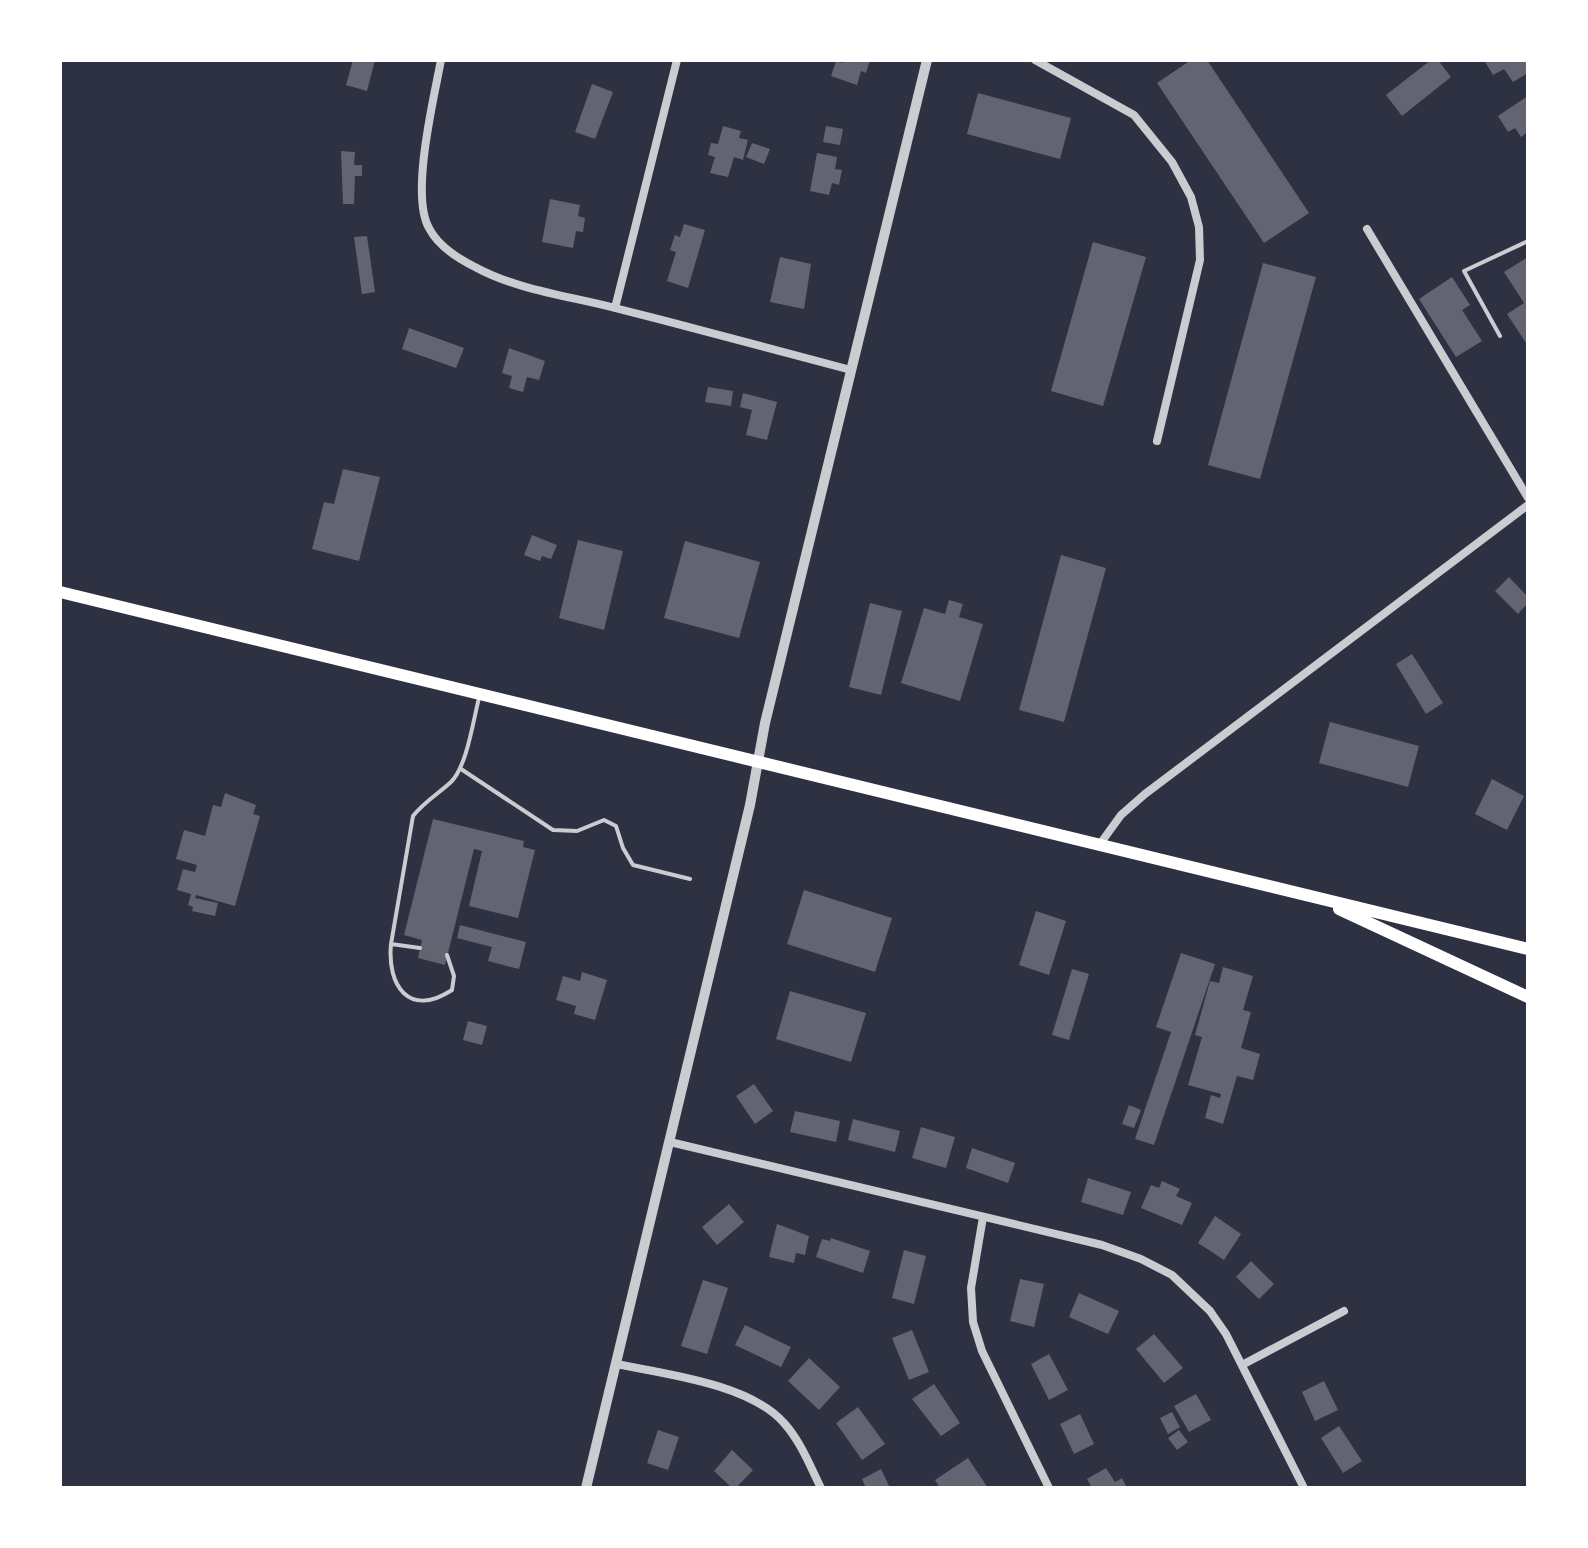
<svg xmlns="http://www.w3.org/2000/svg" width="1588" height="1548" font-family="'Sofia Sans Condensed',sans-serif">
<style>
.building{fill:#626471}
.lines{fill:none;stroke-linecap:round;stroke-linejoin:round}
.service{stroke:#caccd0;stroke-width:4}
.minor{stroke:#caccd0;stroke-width:8}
.tertiary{stroke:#caccd0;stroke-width:10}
.trunk{stroke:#fff;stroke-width:12}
</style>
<rect width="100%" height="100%" fill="#2d3142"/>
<!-- building -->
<path class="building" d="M353,60h22l-8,31 -21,-6z
M844,60h26l-4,13 -5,-2 -4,14 -26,-9 5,-15 7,2z
M1191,60h16l102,153 -45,30 -107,-160z
M1431,60h7l13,17 -49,39 -16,-21z
M1484,60h44v13l-15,9 -9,-13 -11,6z
M592,84l21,8 -18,47 -20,-7z
M978,93l93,25 -11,41 -93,-25z
M1528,96v36l-7,5 -6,-9 -7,4 -10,-16z
M723,126l18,5 -2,7 9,2 -5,20 -9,-3 -6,20 -18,-4 5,-16 -7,-2 3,-12 7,1z
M826,126l17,3 -3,16 -17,-3z
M752,143l18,6 -6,15 -18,-7z
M341,151l14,1 -1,13h8v11h-7l-1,28h-11z
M817,153l20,4 -2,12 7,1 -3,15 -7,-2 -3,12 -19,-4z
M550,199l30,6 -2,11 7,2 -2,14 -7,-1 -3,17 -31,-6z
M684,224l21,6 -17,58 -21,-7 9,-29 -6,-2 5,-15 5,2z
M367,236l8,56 -13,2 -8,-57z
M1093,242l53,15 -43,149 -52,-15z
M780,257l31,7 -7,45 -34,-7z
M1528,257v89l-21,-32 17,-11 -20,-31z
M1263,263l53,14 -56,202 -52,-14z
M1452,277l18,28 -8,5 20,31 -26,16 -37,-58z
M409,328l55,20 -8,20 -54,-19z
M509,348l36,13 -6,19 -12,-3 -4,15 -14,-4 3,-12 -10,-3z
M708,387l25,4 -2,15 -26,-4z
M743,393l34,9 -10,38 -21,-5 6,-25 -12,-3z
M343,469l37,8 -21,84 -47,-12 12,-47 10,2z
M532,535l25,10 -6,14 -9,-3 -2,5 -16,-6z
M578,540l45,11 -19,79 -45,-12z
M685,541l75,21 -21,76 -75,-20z
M1061,555l45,13 -42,154 -45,-12z
M1509,577l19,20v6l-10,11 -23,-23z
M949,600l14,4 -4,13 24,7 -23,77 -59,-18 23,-75 21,6z
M870,603l32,8 -21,84 -32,-8z
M1412,654l31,49 -17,11 -30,-50z
M1330,722l89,24 -11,41 -89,-24z
M1492,779l32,17 -17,34 -32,-16z
M225,793l31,12 -3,9 7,2 -25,90 -39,-11 -1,3 23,5 -3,13 -23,-5 1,-4 -5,-2 3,-11 -14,-4 6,-21 12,3 2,-7 -21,-6 8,-29 21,6 8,-31 8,2z
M433,819l91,22 -1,6 12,3 -17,68 -49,-12 13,-55 -8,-2 -29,116 -27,-7 4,-18 -18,-5z
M804,890l88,28 -17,54 -88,-28z
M1036,911l30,10 -17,54 -30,-10z
M460,925l66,17 -7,27 -31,-8 4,-14 -35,-9z
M1181,953l34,11 -61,181 -19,-6 36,-107 -15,-5z
M1223,967l30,9 -10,34 8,2 -10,36 19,6 -7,26 -16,-4 -14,48 -18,-6 6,-23 9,3 1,-4 -33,-9 14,-48 -7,-2 15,-54 9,2z
M1072,969l17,5 -20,66 -17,-5z
M582,972l25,8 -12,40 -21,-6 2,-8 -20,-6 7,-24 17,5z
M790,991l76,22 -15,49 -75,-23z
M468,1021l19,5 -5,19 -19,-5z
M754,1084l19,27 -18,13 -19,-28z
M1129,1105l12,5 -7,18 -12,-4z
M795,1111l45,10 -4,21 -46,-10z
M853,1119l47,12 -5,21 -47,-12z
M921,1127l34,10 -9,31 -34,-10z
M972,1148l43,15 -7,20 -42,-15z
M1088,1178l43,14 -8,23 -42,-13z
M1162,1181l18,8 -4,7 16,7 -10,22 -41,-17 10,-23 8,3z
M729,1204l15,18 -27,23 -15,-18z
M1215,1216l26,18 -17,26 -26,-17z
M777,1224l32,12 -4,19 -9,-2 -2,10 -25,-6z
M831,1238l39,13 -7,22 -47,-16 6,-18 8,2z
M904,1250l22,6 -12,48 -22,-6z
M1251,1261l23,23 -15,15 -23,-22z
M1020,1279l24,5 -10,43 -24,-6z
M703,1280l25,8 -21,66 -26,-8z
M1079,1293l40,18 -11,23 -39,-17z
M745,1325l46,22 -10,20 -46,-22z
M912,1330l17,42 -20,8 -17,-42z
M1154,1334l29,34 -19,15 -28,-34z
M1049,1354l19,36 -19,10 -18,-36z
M809,1358l31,29 -21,23 -31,-29z
M1324,1381l14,29 -23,11 -13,-29z
M934,1384l26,39 -19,13 -29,-37z
M1196,1394l15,26 -22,12 -15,-26z
M858,1407l27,37 -23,16 -26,-37z
M1172,1412l8,15 -12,7 -8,-16z
M1080,1414l14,30 -20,10 -14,-30z
M1339,1426l23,35 -19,12 -22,-35z
M658,1430l21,7 -11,33 -21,-7z
M1179,1430l9,12 -11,8 -9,-12z
M732,1450l21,20 -17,18h-4l-18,-17z
M968,1458l20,30h-48l-5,-8z
M1106,1468l9,14 7,-4 5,10h-35l-5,-9z
M881,1469l9,19h-24l-4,-9z"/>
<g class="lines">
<!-- service -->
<path class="service" d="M1500,336l-36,-65 64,-30
M461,769l92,61 24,1 27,-11 12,6 7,22 10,17 57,14
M391,944l29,4
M447,955l7,21 -2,14c-43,28 -65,-4 -61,-46l22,-128c11,-14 25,-22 38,-34 16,-16 22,-61 28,-84"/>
<!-- minor -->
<path class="minor" d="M441,60c-7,38 -31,135 -12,168 9,18 28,30 46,39 42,23 94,29 140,41 79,20 158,41 236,62
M1035,60l99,55 38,47 19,35 8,30 1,33 -43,181
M1367,229l161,269
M615,308l62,-248
M1100,844l21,-29 24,-21 383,-289
M670,1142l432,103 39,14 31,16 38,36 16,23 78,154
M983,1217l-12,71 2,34 9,29 67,137
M616,1364c49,10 134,20 168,59 17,19 26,43 37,65
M1242,1365l102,-54"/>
<!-- tertiary -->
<path class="tertiary" d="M586,1488l164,-683 15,-82 162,-663"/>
<!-- trunk -->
<path class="trunk" d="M60,592l1468,357
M1339,909l189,88"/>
</g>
<!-- border -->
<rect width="1588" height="1548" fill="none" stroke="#ffffff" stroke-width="124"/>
</svg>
